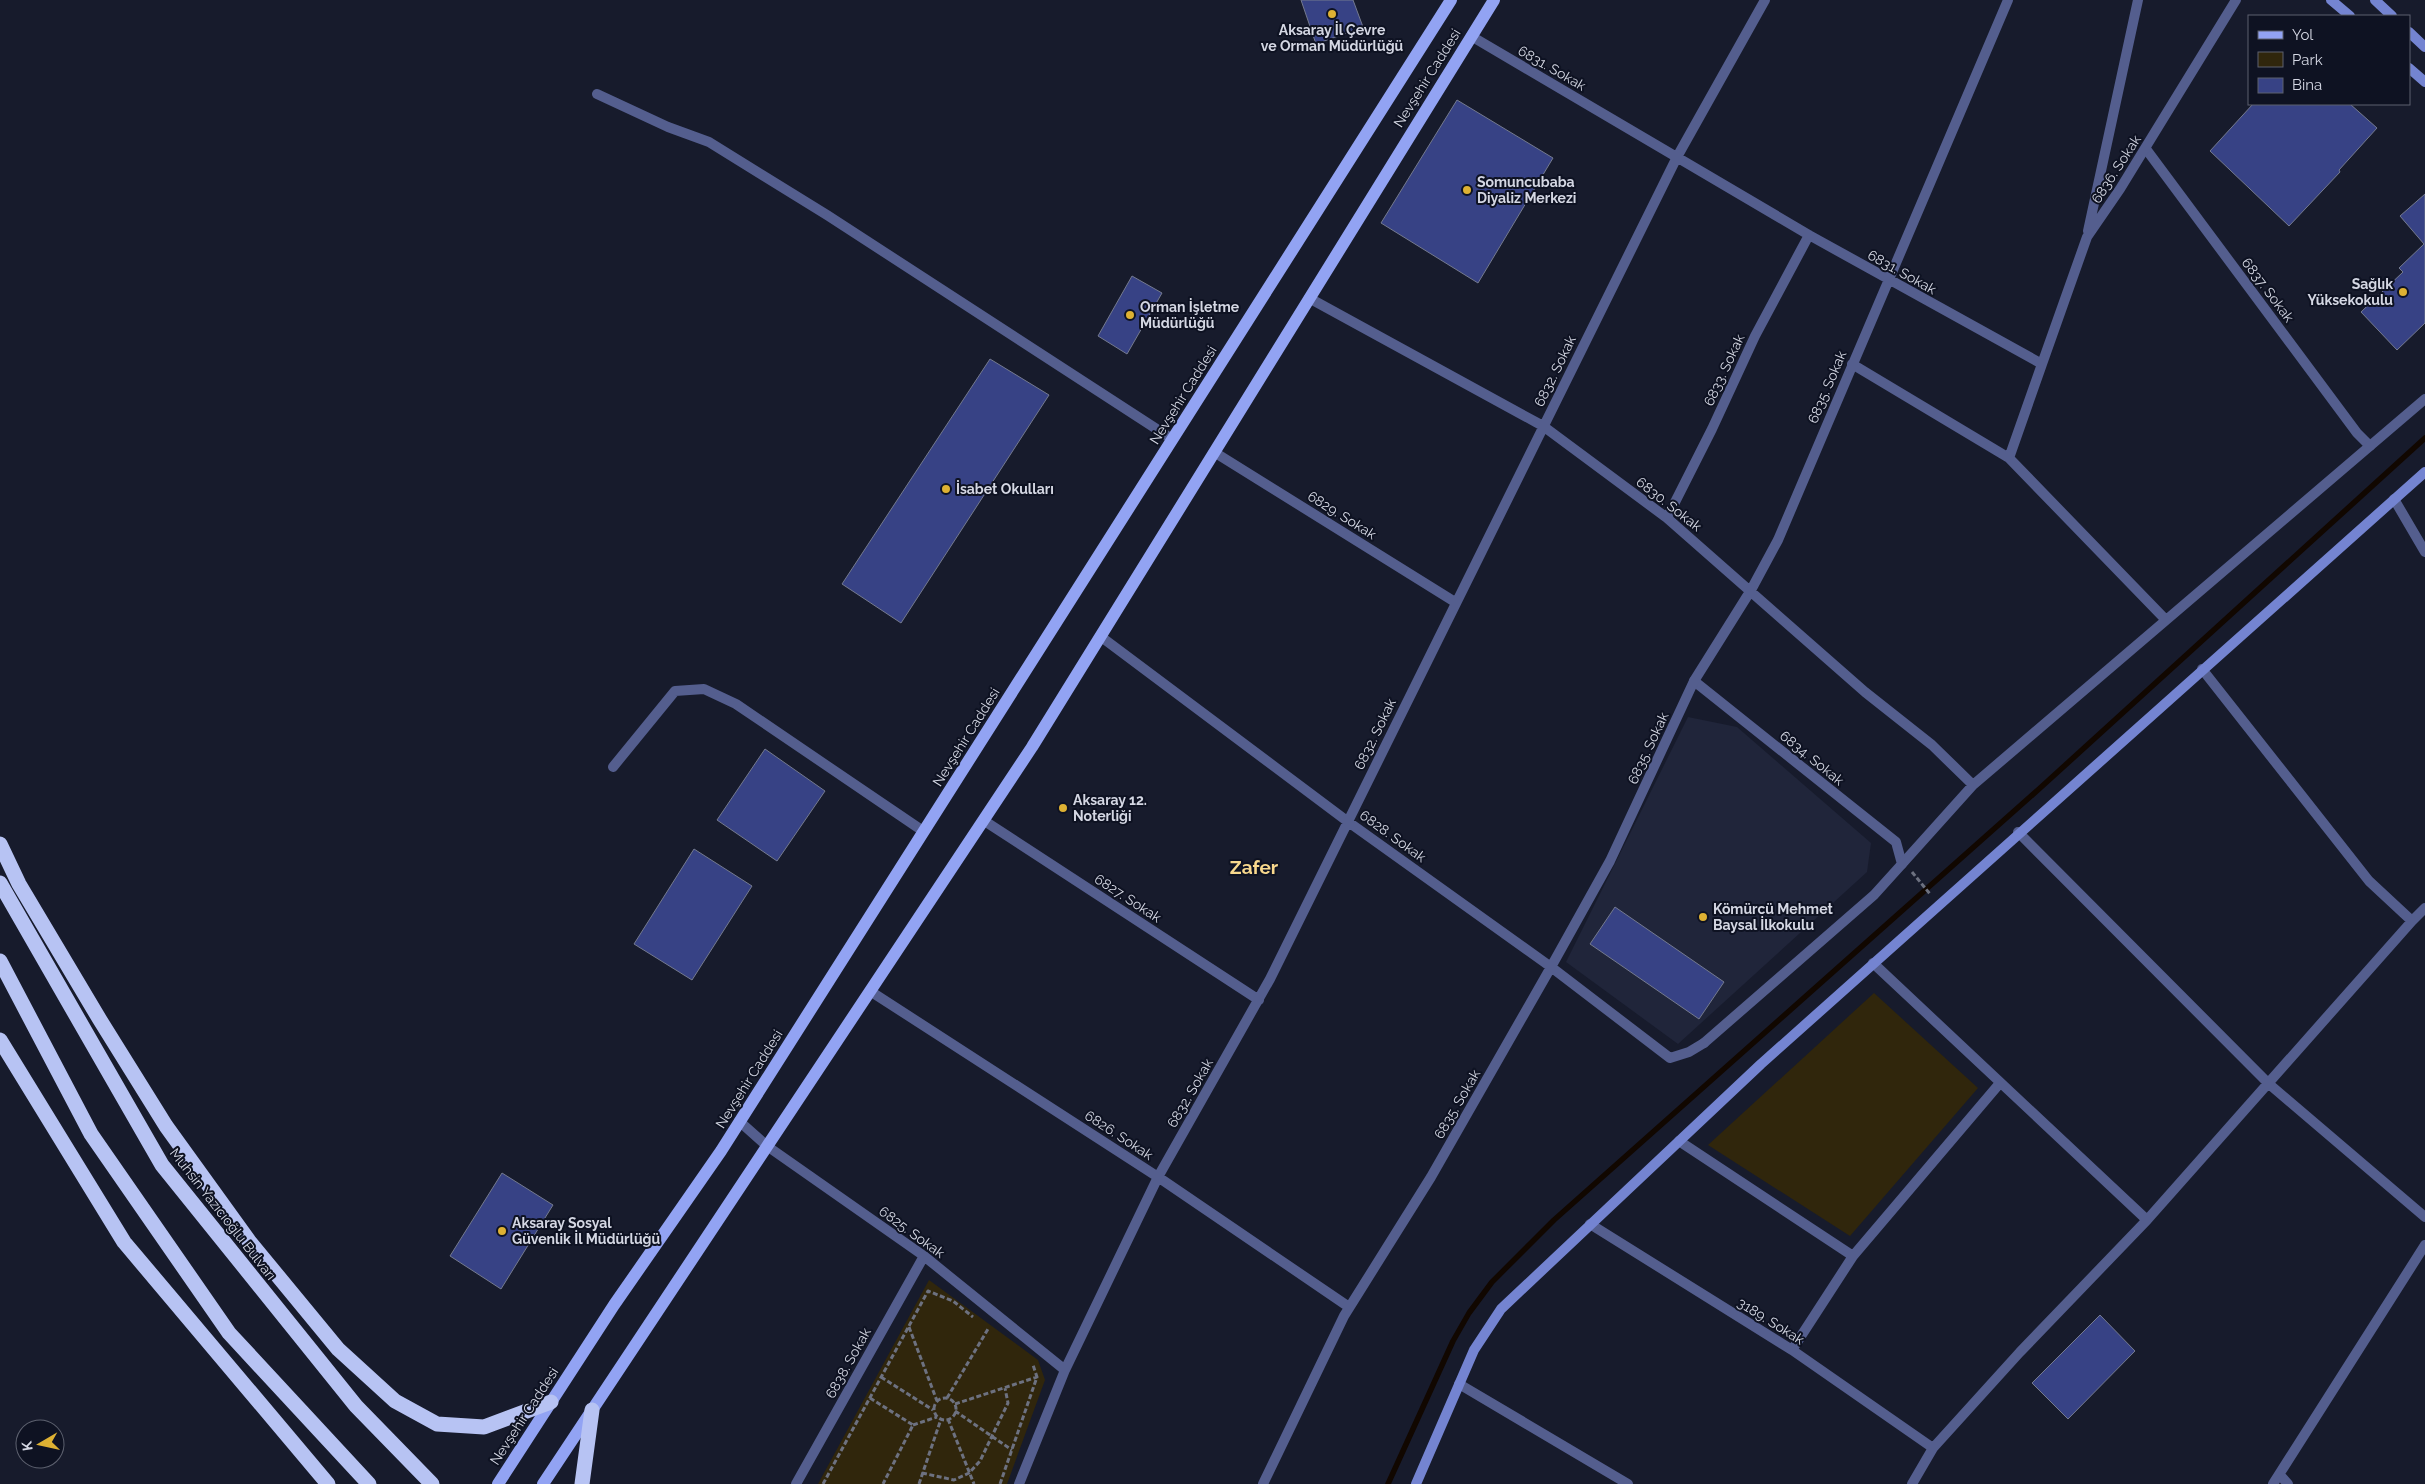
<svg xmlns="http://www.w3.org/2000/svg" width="2425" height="1484" font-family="Raleway,sans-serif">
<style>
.built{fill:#20253a}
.green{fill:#30260c}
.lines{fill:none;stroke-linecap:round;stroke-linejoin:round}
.stream{stroke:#110700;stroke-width:5.5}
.building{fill:#374285;stroke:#747a8f}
.path{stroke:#6d7180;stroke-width:3;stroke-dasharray:5 2.5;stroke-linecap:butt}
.lane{stroke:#545e8e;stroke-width:10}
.street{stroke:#545e8e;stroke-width:10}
.secondary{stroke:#7484d1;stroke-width:10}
.primary{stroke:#92a3f3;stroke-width:12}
.highway{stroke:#b7c3f3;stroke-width:15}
.poi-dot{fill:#deb133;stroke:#0e1222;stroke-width:2}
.labels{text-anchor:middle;stroke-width:4;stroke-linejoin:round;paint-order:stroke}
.poi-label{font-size:14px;font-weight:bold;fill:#d4d7e3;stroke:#0e1222;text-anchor:start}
.street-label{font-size:14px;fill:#d4d7e3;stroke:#0e1222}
.district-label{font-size:19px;font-weight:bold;fill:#f8d88d;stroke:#0e1222}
</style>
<rect width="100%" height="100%" fill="#171b2c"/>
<!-- built -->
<path class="built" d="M1688,717l49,10 134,116 -4,29 -189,172 -112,-82z"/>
<!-- green -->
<path class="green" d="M1874,993l104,95 -128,148 -142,-91z
M929,1280l109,80 7,20 -38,104h-189z"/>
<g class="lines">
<!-- stream -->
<path class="stream" d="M1388,1484l65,-143 16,-28 23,-31 62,-62 485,-431 386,-351"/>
</g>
<!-- building -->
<path class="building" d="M1301,0h52l10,27 -47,17z
M1457,100l96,58 -75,125 -97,-60z
M2253,104h97l27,24 -38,42 1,2 -51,54 -79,-75z
M2425,194v129l-28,27 -36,-38 42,-40 -4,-4 25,-24 -24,-28z
M1132,276l30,17 -35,61 -29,-18z
M990,359l59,36 -148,228 -59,-39z
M765,749l60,42 -48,70 -60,-41z
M694,849l58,37 -60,94 -58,-36z
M1615,907l109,75 -25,37 -109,-75z
M502,1173l51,32 -52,84 -51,-33z
M2100,1315l35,36 -67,68 -36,-36z"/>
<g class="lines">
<!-- path -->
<path class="path" d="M1912,872l18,22
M909,1327l28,74
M881,1377l52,33
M870,1398l43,27 -30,59
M947,1398l41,-69
M934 1409a11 11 0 1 1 22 0a11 11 0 1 1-22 0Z
M955,1404l82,-27
M955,1411l57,39
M948,1419l26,65
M913,1425l24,-8
M922,1473l32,7 15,-7 11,-12 28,-58 -3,-15
M823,1484l105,-193 25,10 20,16
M919,1484l22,-65
M1000,1484l37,-107 -4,-12"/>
<!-- lane -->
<path class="lane" d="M2146,149l211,284 13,13
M1694,681l202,161 6,22 -28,31 -170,148"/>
<!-- street -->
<path class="street" d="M1471,36l338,199 233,129 -33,94 156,161
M597,94l71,33 41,15 118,73 345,224
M2088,231l50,-231
M1309,298l234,128 124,92 198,174 67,53 41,40
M1852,364l157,94
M2042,364l45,-127 33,-48 116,-189
M1214,452l241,150
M2394,499l31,53
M1667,518l45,-89 43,-93 54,-101
M1100,636l247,185 204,146 119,91 19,-6 15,-9
M2202,669l167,212 43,40 13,-13
M613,767l62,-76 29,-2 32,15 187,127
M983,820l276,180
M2018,832l251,252 156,133
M1902,864l71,-79 452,-386
M1873,963l274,257
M870,991l288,186 191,130
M739,1121l28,25 157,110 141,114
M1679,1141l174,115
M1590,1224l202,126 141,98
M1792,1350l61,-94 147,-173
M1459,1384l169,100
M2280,1475l8,9
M796,1484l128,-228
M1019,1484l46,-114 93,-193 112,-198 407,-822 88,-157
M1263,1484l81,-168 87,-139 120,-210 59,-106 84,-180 57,-91 27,-50 230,-540
M1912,1484l21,-36 87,-96 127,-132 265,-299
M2273,1484l152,-239"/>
<!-- secondary -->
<path class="secondary" d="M2331,0l19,16
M2375,0l17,16
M2409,32l16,15
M2409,68l16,14
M1416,1484l58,-134 27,-41 260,-245 664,-592"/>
<!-- primary -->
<path class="primary" d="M498,1484l116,-179 107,-154 730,-1151
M543,1484l489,-737 462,-747"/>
<!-- highway -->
<path class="highway" d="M0,844l19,40 81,136 66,106 83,115 89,108 57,52 42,23 47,3 67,-25
M0,883l162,282 194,241 76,78
M0,961l91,173 138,199 140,151
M0,1040l124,202 204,242
M582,1484l10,-74"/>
</g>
<!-- markers -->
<g class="poi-dot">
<circle cx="1332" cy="14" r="5"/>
<circle cx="1467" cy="190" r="5"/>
<circle cx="2403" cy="292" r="5"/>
<circle cx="1130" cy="315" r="5"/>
<circle cx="946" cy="489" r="5"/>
<circle cx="1063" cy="808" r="5"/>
<circle cx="1703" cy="917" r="5"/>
<circle cx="502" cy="1231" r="5"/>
</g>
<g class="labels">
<!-- poi labels -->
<g class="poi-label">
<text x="1332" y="35" text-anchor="middle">Aksaray İl Çevre<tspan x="1332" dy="16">ve Orman Müdürlüğü</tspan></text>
<text x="1477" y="187">Somuncubaba<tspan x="1477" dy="16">Diyaliz Merkezi</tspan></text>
<text x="2393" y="289" text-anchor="end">Sağlık<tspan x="2393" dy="16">Yüksekokulu</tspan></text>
<text x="1140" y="312">Orman İşletme<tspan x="1140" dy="16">Müdürlüğü</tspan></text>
<text x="956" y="494">İsabet Okulları</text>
<text x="1073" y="805">Aksaray 12.<tspan x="1073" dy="16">Noterliği</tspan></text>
<text x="1713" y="914">Kömürcü Mehmet<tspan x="1713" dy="16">Baysal İlkokulu</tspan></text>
<text x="512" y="1228">Aksaray Sosyal<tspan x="512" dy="16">Güvenlik İl Müdürlüğü</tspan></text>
</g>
<!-- street labels -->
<g class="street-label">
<text transform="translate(1552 68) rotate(30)" y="5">6831. Sokak</text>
<text transform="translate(1427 78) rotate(-58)" y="5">Nevşehir Caddesi</text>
<text transform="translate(2116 169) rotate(-57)" y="5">6836. Sokak</text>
<text transform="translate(1902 272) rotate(29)" y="5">6831. Sokak</text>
<text transform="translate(2268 290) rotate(53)" y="5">6837. Sokak</text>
<text transform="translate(1724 370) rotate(-65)" y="5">6833. Sokak</text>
<text transform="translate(1555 371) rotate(-64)" y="5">6832. Sokak</text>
<text transform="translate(1827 387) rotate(-67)" y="5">6835. Sokak</text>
<text transform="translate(1183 395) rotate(-58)" y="5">Nevşehir Caddesi</text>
<text transform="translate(1669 504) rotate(38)" y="5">6830. Sokak</text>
<text transform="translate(1342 515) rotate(32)" y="5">6829. Sokak</text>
<text transform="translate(1375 734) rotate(-64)" y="5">6832. Sokak</text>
<text transform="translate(966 737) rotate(-58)" y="5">Nevşehir Caddesi</text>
<text transform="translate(1648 748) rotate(-65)" y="5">6835. Sokak</text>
<text transform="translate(1812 758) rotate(39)" y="5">6834. Sokak</text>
<text transform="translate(1393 836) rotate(36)" y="5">6828. Sokak</text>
<text transform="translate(1128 898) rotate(33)" y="5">6827. Sokak</text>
<text transform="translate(749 1079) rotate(-58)" y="5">Nevşehir Caddesi</text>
<text transform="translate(1190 1093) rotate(-60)" y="5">6832. Sokak</text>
<text transform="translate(1457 1104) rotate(-60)" y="5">6835. Sokak</text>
<text transform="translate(1119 1135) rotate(33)" y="5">6826. Sokak</text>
<text transform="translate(223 1214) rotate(52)" y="5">Muhsin Yazıcıoğlu Bulvarı</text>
<text transform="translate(912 1232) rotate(36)" y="5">6825. Sokak</text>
<text transform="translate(1771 1321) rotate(32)" y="5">3189. Sokak</text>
<text transform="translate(848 1363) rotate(-61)" y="5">6838. Sokak</text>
<text transform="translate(524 1416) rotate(-57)" y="5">Nevşehir Caddesi</text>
</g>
<!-- district labels -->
<g class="district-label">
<text x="1254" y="874">Zafer</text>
</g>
</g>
<!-- legend -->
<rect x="2248" y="15" width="162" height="90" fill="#0e1222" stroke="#5d616f"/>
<rect x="2258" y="31" width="25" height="8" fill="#92a3f3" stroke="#5d616f"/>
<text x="2292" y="40" font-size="15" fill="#d4d7e3">Yol</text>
<rect x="2258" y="52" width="25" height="15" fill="#30260c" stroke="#5d616f"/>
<text x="2292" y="65" font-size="15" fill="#d4d7e3">Park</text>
<rect x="2258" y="78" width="25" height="15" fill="#374285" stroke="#5d616f"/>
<text x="2292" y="90" font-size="15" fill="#d4d7e3">Bina</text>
<!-- north arrow -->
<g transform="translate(40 1444) rotate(261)"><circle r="24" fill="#0e1222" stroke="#5d616f"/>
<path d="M0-4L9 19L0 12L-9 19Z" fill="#deb133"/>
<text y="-8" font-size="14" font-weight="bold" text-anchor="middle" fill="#d4d7e3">K</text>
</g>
</svg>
